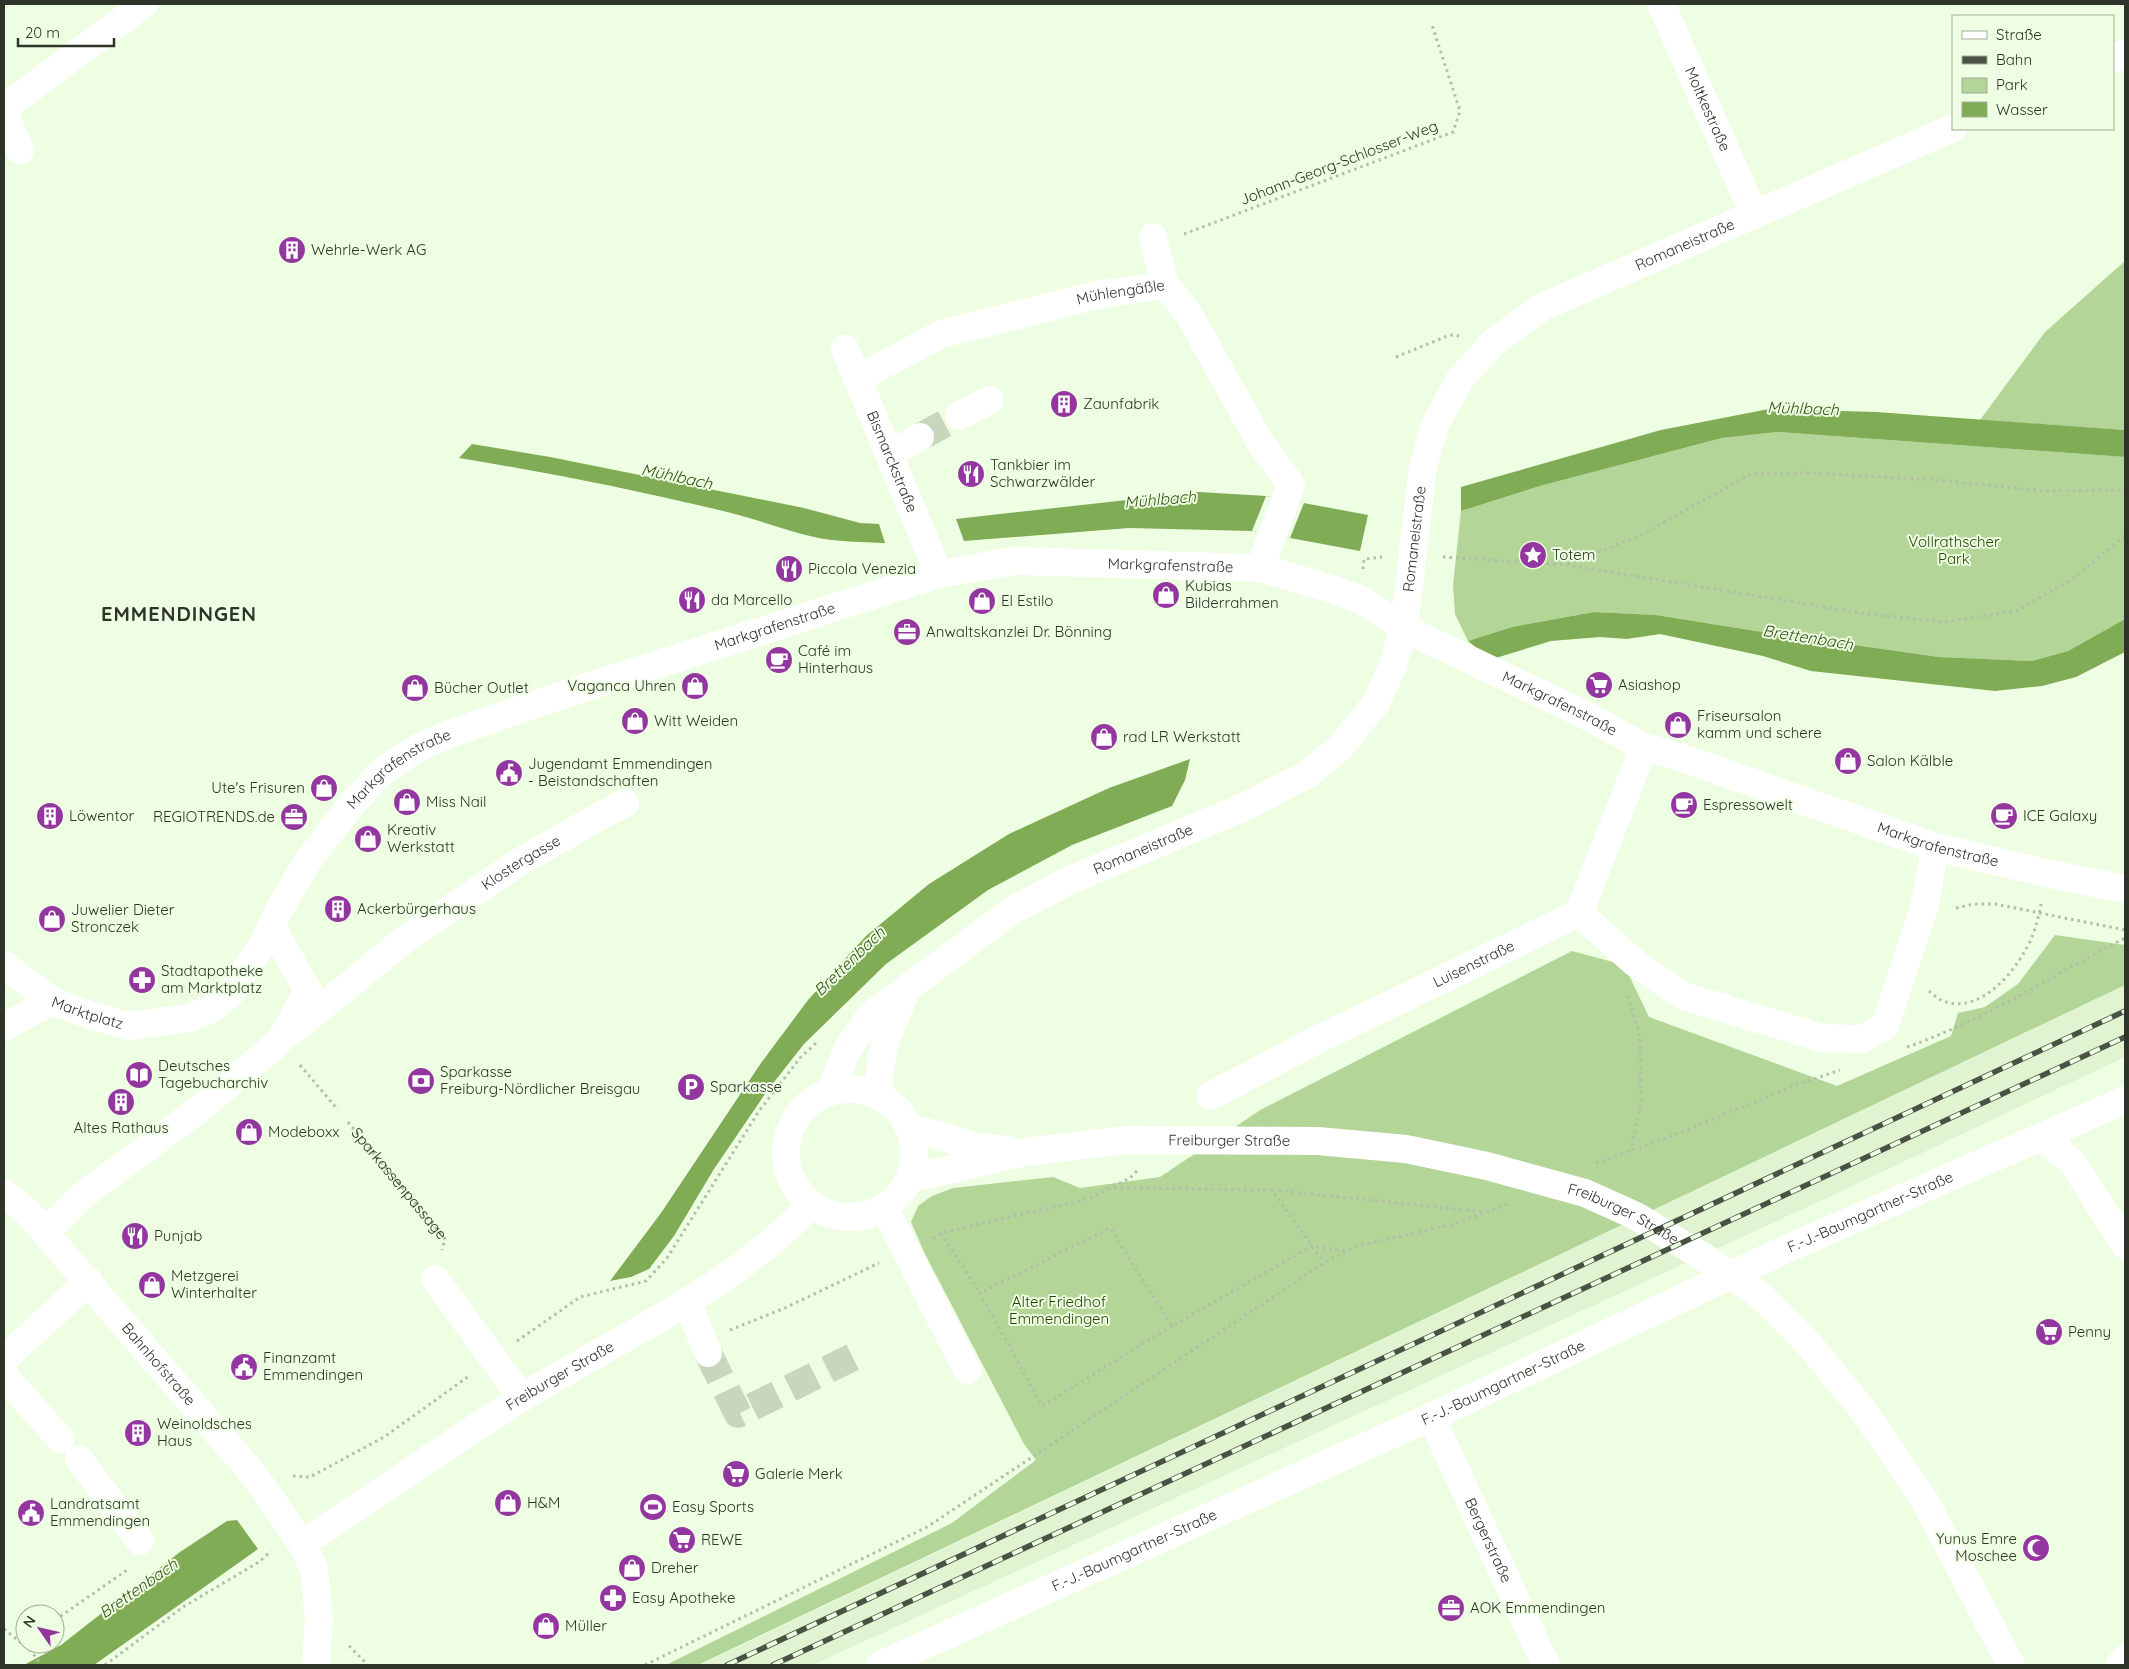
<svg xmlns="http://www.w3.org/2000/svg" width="2129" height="1669" font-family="Quicksand,sans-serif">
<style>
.built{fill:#e1f4d2}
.green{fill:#b3d597}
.water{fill:#7fac55}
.pier{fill:#eefee2}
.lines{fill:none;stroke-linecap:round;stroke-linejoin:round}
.minor-tunnel{stroke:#c8d6bd;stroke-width:28;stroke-dasharray:28 14;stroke-linecap:butt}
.path{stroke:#b1bea8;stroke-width:3;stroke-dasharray:2.5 4;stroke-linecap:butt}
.minor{stroke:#fff;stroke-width:28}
.rail-casing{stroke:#4a5244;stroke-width:5.5}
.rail{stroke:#eefee2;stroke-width:4;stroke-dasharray:11;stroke-linecap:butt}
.labels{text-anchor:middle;stroke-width:4;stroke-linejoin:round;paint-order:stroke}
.street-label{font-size:15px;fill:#2e3429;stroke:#eefee2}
.poi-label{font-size:15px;fill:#2e3429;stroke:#eefee2;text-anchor:start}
.park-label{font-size:15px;fill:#284403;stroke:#eefee2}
.water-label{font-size:16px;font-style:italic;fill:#334f12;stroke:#eefee2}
.district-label{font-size:20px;font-weight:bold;letter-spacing:1px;fill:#2e3429;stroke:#eefee2}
</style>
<rect width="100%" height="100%" fill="#eefee2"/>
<!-- built -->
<path class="built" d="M2125,985v72l-294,139 -1018,469h-113z"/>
<!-- green -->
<path class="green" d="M2125,261v169l-145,-10 65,-88z
M1777,432l348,25v162l-57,32 -36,10 -93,-4 -183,-26 -100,-16 -62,-3 -82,15 -44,14 -13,-27 -2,-29 8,-74 79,-25 182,-48z
M2055,935l70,10v40l-1427,680h-32l286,-142 84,-63 -12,-16 -100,-192 -13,-30 7,-16 14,-10 21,-8 100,-11 27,11 80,-11 102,-68 310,-158 52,14 25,52 188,69 114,-50 7,-23 27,-6 33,-23z"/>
<!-- water -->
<path class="water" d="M1769,409l107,3 249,18v27l-348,-25 -55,6 -182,48 -79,25v-24l200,-57z
M472,444l78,13 254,51 56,15 19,1 6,19c-23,-1 -48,-1 -71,-6 -34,-8 -66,-21 -99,-28 -85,-20 -170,-37 -256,-51z
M1199,492l67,4 102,19 -8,36 -108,-20 -123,-3 -165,13 -8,-22z
M1594,612l62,3 100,16 183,26 93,4 36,-10 57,-32v33l-49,25 -34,9 -47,5 -184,-20 -48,-15 -103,-22 -33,5 -27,-2 -49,4 -65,20 -3,-8 -15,-12 44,-14z
M1190,759l-5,21 -13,26 -100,39 -84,45 -102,74 -82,80 -37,47 -53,78 -40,67 -25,33 -18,8 -21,4 51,-68 100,-150 47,-63 58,-64 63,-52 80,-50 100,-46z
M237,1520l21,29 -164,116h-70l37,-20 119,-93 47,-31z"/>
<!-- pier -->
<path class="pier" d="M1266,496l38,7 -14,35 -38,-7z"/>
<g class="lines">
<!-- minor-tunnel -->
<path class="minor-tunnel" d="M920,437l39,-21
M708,1353l30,61 121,-60"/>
<!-- path -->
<g class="path">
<path d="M1184,234l269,-102 7,-21 -28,-86"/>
<path d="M1396,357l54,-22 9,1"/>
<path d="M1443,557l125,8 299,49 77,8 72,-11 55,-31 54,-44"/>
<path d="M1568,564l71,-28 112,-62 64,-1 120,7 111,11 79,-1"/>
<path d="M1363,569l1,-10 18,-2"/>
<path d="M1956,908l18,-4h21l130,26"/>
<path d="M1929,991c4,3 8,7 12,9 40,18 80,-34 92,-66 4,-10 6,-20 8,-30"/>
<path d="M1628,996l12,41 1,65 -10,48"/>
<path d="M1907,1047c78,-27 146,-72 218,-109"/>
<path d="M300,1065l38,45"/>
<path id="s1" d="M348,1122l97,117 -3,11"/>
<path d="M1596,1163l70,-25 128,-52 46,-16"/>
<path d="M1114,1188l158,2 52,73"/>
<path d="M1272,1190l212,22"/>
<path d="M941,1233l39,60"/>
<path d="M933,1238l8,-5 147,-34 42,-21 8,-8"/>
<path d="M1172,1326l-130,80 -62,-113 130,-65 62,98 140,-80 35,5"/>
<path d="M730,1330l55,-22 94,-45"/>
<path d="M517,1341l63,-44 66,-16 21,-23 92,-147 41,-53 16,-15"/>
<path d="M293,1476l17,1 74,-40 85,-61"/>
<path d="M55,1620l75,-52"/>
<path d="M4,1629l28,23 9,13"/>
<path d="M349,1646l19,19"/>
<path d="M105,1665l78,-58 76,-45 12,-11"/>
<path d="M645,1665l282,-138 397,-264 33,-17 93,-21 59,-21"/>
</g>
<!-- minor -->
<g class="minor">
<path id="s2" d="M1661,4l93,210"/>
<path d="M2113,59l12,-6"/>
<path d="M4,108l140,-104"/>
<path d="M4,114l16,36"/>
<path d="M1153,237l12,48"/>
<path id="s3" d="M845,349l94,225"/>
<path id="s4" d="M857,379l84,-45 156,-39 68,-10 23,28 72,129 31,43 -31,83"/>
<path d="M959,416l31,-16"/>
<path d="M889,454l31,-17"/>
<path d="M1579,913l56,50 48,33 139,42 40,1 23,-13 40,-122 10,-57"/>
<path d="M4,965l48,36"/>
<path id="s5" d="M4,1027l48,-26 34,13 43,12 60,-8 22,-9 18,-14 35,-53 15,-32 28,-48 44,-57 33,-35 35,-23 28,-12 109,-38 383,-123 74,-13 247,7 65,19 37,13 42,28 183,88 57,31 36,10 255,90 115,27 75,15"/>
<path id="s6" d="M291,1032l112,-91 115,-78 80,-46 27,-14"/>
<circle cx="850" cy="1153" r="64"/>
<path id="s7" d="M830,1092l17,-42 24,-35 142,-105 55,-29 176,-74 64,-33 32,-27 36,-44 16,-35 12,-40 19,-161 12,-42 25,-46 34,-37 48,-35 411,-179"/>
<path d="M879,1095c-1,-45 10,-65 28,-105"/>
<path id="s8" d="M1210,1096l109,-57 260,-126 65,-166"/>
<path d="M909,1127l69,20 30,3"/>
<path d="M2042,1137l31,26 52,82"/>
<path id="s9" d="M909,1179l116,-27 102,-12 191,1 88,8 81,17 98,27 51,23 74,45 51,35 46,46 57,69 61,90 86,164"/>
<path id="s10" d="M4,1193l24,20 226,262 48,69 12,25 5,49 -3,47"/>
<path d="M884,1207l83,163"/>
<path d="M45,1232l38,-37 114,-84 83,-70 28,-50 -36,-64"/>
<path d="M435,1279l87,119"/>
<path d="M687,1301l21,52"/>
<path d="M4,1359l85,-78"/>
<path d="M4,1375l56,64"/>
<path id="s11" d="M1431,1417l115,248"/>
<path d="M79,1459l61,82"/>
<path id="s12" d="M302,1544c74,-48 146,-100 221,-147 97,-60 210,-108 288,-193"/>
<path id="s13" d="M880,1665l551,-248 351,-166 343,-151"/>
<path d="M2120,1665l5,-6"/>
</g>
<!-- rail casing -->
<g class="rail-casing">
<path id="rail" d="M727,1665l1398,-654
M773,1665l1352,-628"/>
</g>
<!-- rail -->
<use href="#rail" class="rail"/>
</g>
<!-- icons -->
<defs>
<g id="building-disc" transform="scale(1.4375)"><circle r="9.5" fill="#9336a0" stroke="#eefee2"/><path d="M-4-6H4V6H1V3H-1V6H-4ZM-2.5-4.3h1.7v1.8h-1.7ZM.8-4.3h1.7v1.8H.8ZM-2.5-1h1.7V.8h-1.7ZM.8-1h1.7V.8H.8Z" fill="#fff"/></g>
<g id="restaurant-disc" transform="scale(1.4375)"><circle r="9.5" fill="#9336a0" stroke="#eefee2"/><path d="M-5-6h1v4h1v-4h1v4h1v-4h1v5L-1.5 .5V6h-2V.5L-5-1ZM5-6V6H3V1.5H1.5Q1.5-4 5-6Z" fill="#fff"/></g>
<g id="sight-disc" transform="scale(1.4375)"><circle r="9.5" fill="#9336a0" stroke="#eefee2"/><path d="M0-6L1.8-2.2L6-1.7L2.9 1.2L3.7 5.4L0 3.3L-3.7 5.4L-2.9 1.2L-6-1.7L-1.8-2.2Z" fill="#fff"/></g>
<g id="shop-disc" transform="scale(1.4375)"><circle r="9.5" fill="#9336a0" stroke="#eefee2"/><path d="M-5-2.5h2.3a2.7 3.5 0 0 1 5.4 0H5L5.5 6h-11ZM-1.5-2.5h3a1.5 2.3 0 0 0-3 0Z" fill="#fff"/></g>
<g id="office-disc" transform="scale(1.4375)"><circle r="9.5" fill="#9336a0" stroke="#eefee2"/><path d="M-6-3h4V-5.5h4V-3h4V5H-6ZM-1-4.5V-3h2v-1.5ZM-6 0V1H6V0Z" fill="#fff"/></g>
<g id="cafe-disc" transform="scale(1.4375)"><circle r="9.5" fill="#9336a0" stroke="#eefee2"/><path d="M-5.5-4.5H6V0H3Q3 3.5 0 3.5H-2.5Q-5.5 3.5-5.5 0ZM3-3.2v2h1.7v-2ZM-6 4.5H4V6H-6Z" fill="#fff"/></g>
<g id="supermarket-disc" transform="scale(1.4375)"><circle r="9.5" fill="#9336a0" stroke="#eefee2"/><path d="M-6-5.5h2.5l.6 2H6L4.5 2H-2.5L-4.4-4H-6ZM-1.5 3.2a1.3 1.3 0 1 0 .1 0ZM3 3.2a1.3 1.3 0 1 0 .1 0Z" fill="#fff"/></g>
<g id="civic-disc" transform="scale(1.4375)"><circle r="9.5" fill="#9336a0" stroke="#eefee2"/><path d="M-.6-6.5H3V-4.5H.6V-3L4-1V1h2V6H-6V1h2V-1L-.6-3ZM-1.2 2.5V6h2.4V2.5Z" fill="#fff"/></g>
<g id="pharmacy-disc" transform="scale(1.4375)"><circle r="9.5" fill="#9336a0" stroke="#eefee2"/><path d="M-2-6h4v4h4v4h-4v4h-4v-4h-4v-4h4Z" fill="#fff"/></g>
<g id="library-disc" transform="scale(1.4375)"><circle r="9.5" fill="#9336a0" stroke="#eefee2"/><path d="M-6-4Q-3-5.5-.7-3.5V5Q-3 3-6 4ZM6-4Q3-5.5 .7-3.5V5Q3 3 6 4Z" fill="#fff"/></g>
<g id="bank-disc" transform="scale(1.4375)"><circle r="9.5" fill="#9336a0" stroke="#eefee2"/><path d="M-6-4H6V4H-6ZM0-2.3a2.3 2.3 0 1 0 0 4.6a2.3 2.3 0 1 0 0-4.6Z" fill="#fff"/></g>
<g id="parking-disc" transform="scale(1.4375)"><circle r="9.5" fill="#9336a0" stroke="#eefee2"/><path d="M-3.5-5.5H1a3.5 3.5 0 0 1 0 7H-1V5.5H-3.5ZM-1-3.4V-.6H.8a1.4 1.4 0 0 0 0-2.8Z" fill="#fff"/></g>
<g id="stadium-disc" transform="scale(1.4375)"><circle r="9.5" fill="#9336a0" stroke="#eefee2"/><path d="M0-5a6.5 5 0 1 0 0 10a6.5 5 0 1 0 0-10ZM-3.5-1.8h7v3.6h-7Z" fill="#fff"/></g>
<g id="mosque-disc" transform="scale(1.4375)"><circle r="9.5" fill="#9336a0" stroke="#eefee2"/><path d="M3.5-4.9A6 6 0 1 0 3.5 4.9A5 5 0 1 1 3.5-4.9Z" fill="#fff"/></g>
</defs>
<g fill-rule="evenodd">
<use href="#building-disc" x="292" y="250"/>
<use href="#building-disc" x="1064" y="404"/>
<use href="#restaurant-disc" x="971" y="474"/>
<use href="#sight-disc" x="1533" y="555"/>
<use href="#restaurant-disc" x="789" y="569"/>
<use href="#shop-disc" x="1166" y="595"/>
<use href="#restaurant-disc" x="692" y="600"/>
<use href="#shop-disc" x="982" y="601"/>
<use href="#office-disc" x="907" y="632"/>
<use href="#cafe-disc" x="779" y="660"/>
<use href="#supermarket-disc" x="1599" y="685"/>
<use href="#shop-disc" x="695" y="686"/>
<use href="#shop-disc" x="415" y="688"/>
<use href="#shop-disc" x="635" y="721"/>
<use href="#shop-disc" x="1678" y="725"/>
<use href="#shop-disc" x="1104" y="737"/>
<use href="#shop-disc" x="1848" y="761"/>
<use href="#civic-disc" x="509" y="773"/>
<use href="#shop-disc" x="324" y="788"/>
<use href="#shop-disc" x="407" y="802"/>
<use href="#cafe-disc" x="1684" y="805"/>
<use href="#building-disc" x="50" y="816"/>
<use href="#cafe-disc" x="2004" y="816"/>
<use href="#office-disc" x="294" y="817"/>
<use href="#shop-disc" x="368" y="839"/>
<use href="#building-disc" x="338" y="909"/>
<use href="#shop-disc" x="52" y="919"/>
<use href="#pharmacy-disc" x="142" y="980"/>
<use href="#library-disc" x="139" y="1075"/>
<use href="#bank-disc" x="421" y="1081"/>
<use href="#parking-disc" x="691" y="1087"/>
<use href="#building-disc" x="121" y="1102"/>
<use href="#shop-disc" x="249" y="1132"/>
<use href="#restaurant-disc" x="135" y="1236"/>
<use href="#shop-disc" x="152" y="1285"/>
<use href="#supermarket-disc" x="2049" y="1332"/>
<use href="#civic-disc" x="244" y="1367"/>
<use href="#building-disc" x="138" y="1433"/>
<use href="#supermarket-disc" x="736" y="1474"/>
<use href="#shop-disc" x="508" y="1503"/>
<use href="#stadium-disc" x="653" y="1507"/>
<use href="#civic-disc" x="31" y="1513"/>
<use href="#supermarket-disc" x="682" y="1540"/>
<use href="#mosque-disc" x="2036" y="1548"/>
<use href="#shop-disc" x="632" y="1568"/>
<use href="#pharmacy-disc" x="613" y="1598"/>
<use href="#office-disc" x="1451" y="1608"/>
<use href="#shop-disc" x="546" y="1626"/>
</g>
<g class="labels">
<!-- street labels -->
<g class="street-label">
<text dy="5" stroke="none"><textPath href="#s2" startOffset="115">Moltkestraße</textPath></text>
<text transform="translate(1339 163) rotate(-21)" y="5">Johann-Georg-Schlosser-Weg</text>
<text dy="5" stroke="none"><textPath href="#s7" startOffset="1292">Romaneistraße</textPath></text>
<text dy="5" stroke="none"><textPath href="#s4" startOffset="280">Mühlengäßle</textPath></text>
<text dy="5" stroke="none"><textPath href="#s3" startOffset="122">Bismarckstraße</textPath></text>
<text dy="5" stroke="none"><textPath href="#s7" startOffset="858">Romaneistraße</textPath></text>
<text dy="5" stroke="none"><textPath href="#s5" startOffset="1340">Markgrafenstraße</textPath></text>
<text dy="5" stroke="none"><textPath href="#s5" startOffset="935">Markgrafenstraße</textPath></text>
<text dy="5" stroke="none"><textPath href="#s5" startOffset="1760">Markgrafenstraße</textPath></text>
<text dy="5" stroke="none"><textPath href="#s5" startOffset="530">Markgrafenstraße</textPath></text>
<text dy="5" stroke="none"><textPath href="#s5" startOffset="2165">Markgrafenstraße</textPath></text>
<text dy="5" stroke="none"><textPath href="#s7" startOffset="408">Romaneistraße</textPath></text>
<text dy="5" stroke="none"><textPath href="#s6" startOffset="286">Klostergasse</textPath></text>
<text dy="5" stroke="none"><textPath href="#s8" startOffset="295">Luisenstraße</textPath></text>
<text dy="5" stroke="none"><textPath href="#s5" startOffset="92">Marktplatz</textPath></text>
<text dy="5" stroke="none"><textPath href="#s9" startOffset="324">Freiburger Straße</textPath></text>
<text dy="5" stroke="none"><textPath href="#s1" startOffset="80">Sparkassenpassage</textPath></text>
<text dy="5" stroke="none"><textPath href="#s13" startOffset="1089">F.-J.-Baumgartner-Straße</textPath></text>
<text dy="5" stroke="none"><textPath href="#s9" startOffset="729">Freiburger Straße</textPath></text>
<text dy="5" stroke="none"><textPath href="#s10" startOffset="231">Bahnhofstraße</textPath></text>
<text dy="5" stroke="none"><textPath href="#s12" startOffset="308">Freiburger Straße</textPath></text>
<text dy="5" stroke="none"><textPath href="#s13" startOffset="684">F.-J.-Baumgartner-Straße</textPath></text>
<text dy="5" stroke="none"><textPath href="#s11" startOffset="136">Bergerstraße</textPath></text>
<text dy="5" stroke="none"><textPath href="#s13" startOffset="279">F.-J.-Baumgartner-Straße</textPath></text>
</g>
<!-- poi labels -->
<g class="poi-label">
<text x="311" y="255">Wehrle-Werk AG</text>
<text x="1083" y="409">Zaunfabrik</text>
<text x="990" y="470">Tankbier im<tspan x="990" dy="17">Schwarzwälder</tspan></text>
<text x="1552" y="560">Totem</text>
<text x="808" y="574">Piccola Venezia</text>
<text x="1185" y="591">Kubias<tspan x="1185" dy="17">Bilderrahmen</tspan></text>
<text x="711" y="605">da Marcello</text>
<text x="1001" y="606">El Estilo</text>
<text x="926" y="637">Anwaltskanzlei Dr. Bönning</text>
<text x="798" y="656">Café im<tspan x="798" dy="17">Hinterhaus</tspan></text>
<text x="1618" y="690">Asiashop</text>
<text x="676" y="691" text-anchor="end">Vaganca Uhren</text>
<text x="434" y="693">Bücher Outlet</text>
<text x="1697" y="721">Friseursalon<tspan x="1697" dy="17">kamm und schere</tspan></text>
<text x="654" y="726">Witt Weiden</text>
<text x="1123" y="742">rad LR Werkstatt</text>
<text x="1867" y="766">Salon Kälble</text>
<text x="528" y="769">Jugendamt Emmendingen<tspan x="528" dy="17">- Beistandschaften</tspan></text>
<text x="305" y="793" text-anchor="end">Ute's Frisuren</text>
<text x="426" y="807">Miss Nail</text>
<text x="1703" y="810">Espressowelt</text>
<text x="69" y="821">Löwentor</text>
<text x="2023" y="821">ICE Galaxy</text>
<text x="275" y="822" text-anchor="end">REGIOTRENDS.de</text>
<text x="387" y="835">Kreativ<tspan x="387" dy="17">Werkstatt</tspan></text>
<text x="357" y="914">Ackerbürgerhaus</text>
<text x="71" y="915">Juwelier Dieter<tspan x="71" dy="17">Stronczek</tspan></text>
<text x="161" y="976">Stadtapotheke<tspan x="161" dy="17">am Marktplatz</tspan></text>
<text x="158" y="1071">Deutsches<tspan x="158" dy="17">Tagebucharchiv</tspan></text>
<text x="440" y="1077">Sparkasse<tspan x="440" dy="17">Freiburg-Nördlicher Breisgau</tspan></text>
<text x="710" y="1092">Sparkasse</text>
<text x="121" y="1133" text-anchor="middle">Altes Rathaus</text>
<text x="268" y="1137">Modeboxx</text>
<text x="154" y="1241">Punjab</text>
<text x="171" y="1281">Metzgerei<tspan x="171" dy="17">Winterhalter</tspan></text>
<text x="2068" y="1337">Penny</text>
<text x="263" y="1363">Finanzamt<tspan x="263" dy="17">Emmendingen</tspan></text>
<text x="157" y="1429">Weinoldsches<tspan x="157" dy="17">Haus</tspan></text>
<text x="755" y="1479">Galerie Merk</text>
<text x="527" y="1508">H&amp;M</text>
<text x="50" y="1509">Landratsamt<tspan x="50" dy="17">Emmendingen</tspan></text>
<text x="672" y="1512">Easy Sports</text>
<text x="2017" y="1544" text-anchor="end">Yunus Emre<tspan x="2017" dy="17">Moschee</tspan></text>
<text x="701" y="1545">REWE</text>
<text x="651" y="1573">Dreher</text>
<text x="632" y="1603">Easy Apotheke</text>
<text x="1470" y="1613">AOK Emmendingen</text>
<text x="565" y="1631">Müller</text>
</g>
<!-- park labels -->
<g class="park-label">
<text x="1954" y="547">Vollrathscher<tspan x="1954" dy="17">Park</tspan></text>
<text x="1059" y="1307">Alter Friedhof<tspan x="1059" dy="17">Emmendingen</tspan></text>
</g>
<!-- water labels -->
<g class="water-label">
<text transform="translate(1803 408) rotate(2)" y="6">Mühlbach</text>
<text transform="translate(677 476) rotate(12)" y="6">Mühlbach</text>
<text transform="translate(1160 499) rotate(-5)" y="6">Mühlbach</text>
<text transform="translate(1808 637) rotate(9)" y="6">Brettenbach</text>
<text transform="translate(849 961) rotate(-44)" y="6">Brettenbach</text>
<text transform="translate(138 1588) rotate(-35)" y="6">Brettenbach</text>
</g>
<!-- district labels -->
<g class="district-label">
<text x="179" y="621">EMMENDINGEN</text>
</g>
</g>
<!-- border -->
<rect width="2129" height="1669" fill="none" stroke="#2e3429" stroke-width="10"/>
<!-- legend -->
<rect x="1952" y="15" width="162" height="115" fill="#eefee2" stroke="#a1ad98"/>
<rect x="1962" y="31" width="25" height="8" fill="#ffffff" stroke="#a1ad98"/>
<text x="1996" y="40" font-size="15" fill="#2e3429">Straße</text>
<rect x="1962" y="56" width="25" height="8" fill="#4a5244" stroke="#a1ad98"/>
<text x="1996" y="65" font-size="15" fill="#2e3429">Bahn</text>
<rect x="1962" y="78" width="25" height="15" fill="#b3d597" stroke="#a1ad98"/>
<text x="1996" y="90" font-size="15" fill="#2e3429">Park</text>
<rect x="1962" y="102" width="25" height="15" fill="#7fac55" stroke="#a1ad98"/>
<text x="1996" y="115" font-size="15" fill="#2e3429">Wasser</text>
<!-- north arrow -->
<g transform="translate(40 1629) rotate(304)"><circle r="24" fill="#eefee2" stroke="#a1ad98"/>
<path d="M0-4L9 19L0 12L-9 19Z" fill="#9336a0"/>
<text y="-8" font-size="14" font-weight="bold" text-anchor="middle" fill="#2e3429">N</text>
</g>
<!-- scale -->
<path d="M18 38v8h96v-8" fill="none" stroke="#2e3429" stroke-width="2.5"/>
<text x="25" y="38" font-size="15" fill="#2e3429" stroke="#eefee2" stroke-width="4" paint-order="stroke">20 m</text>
</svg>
